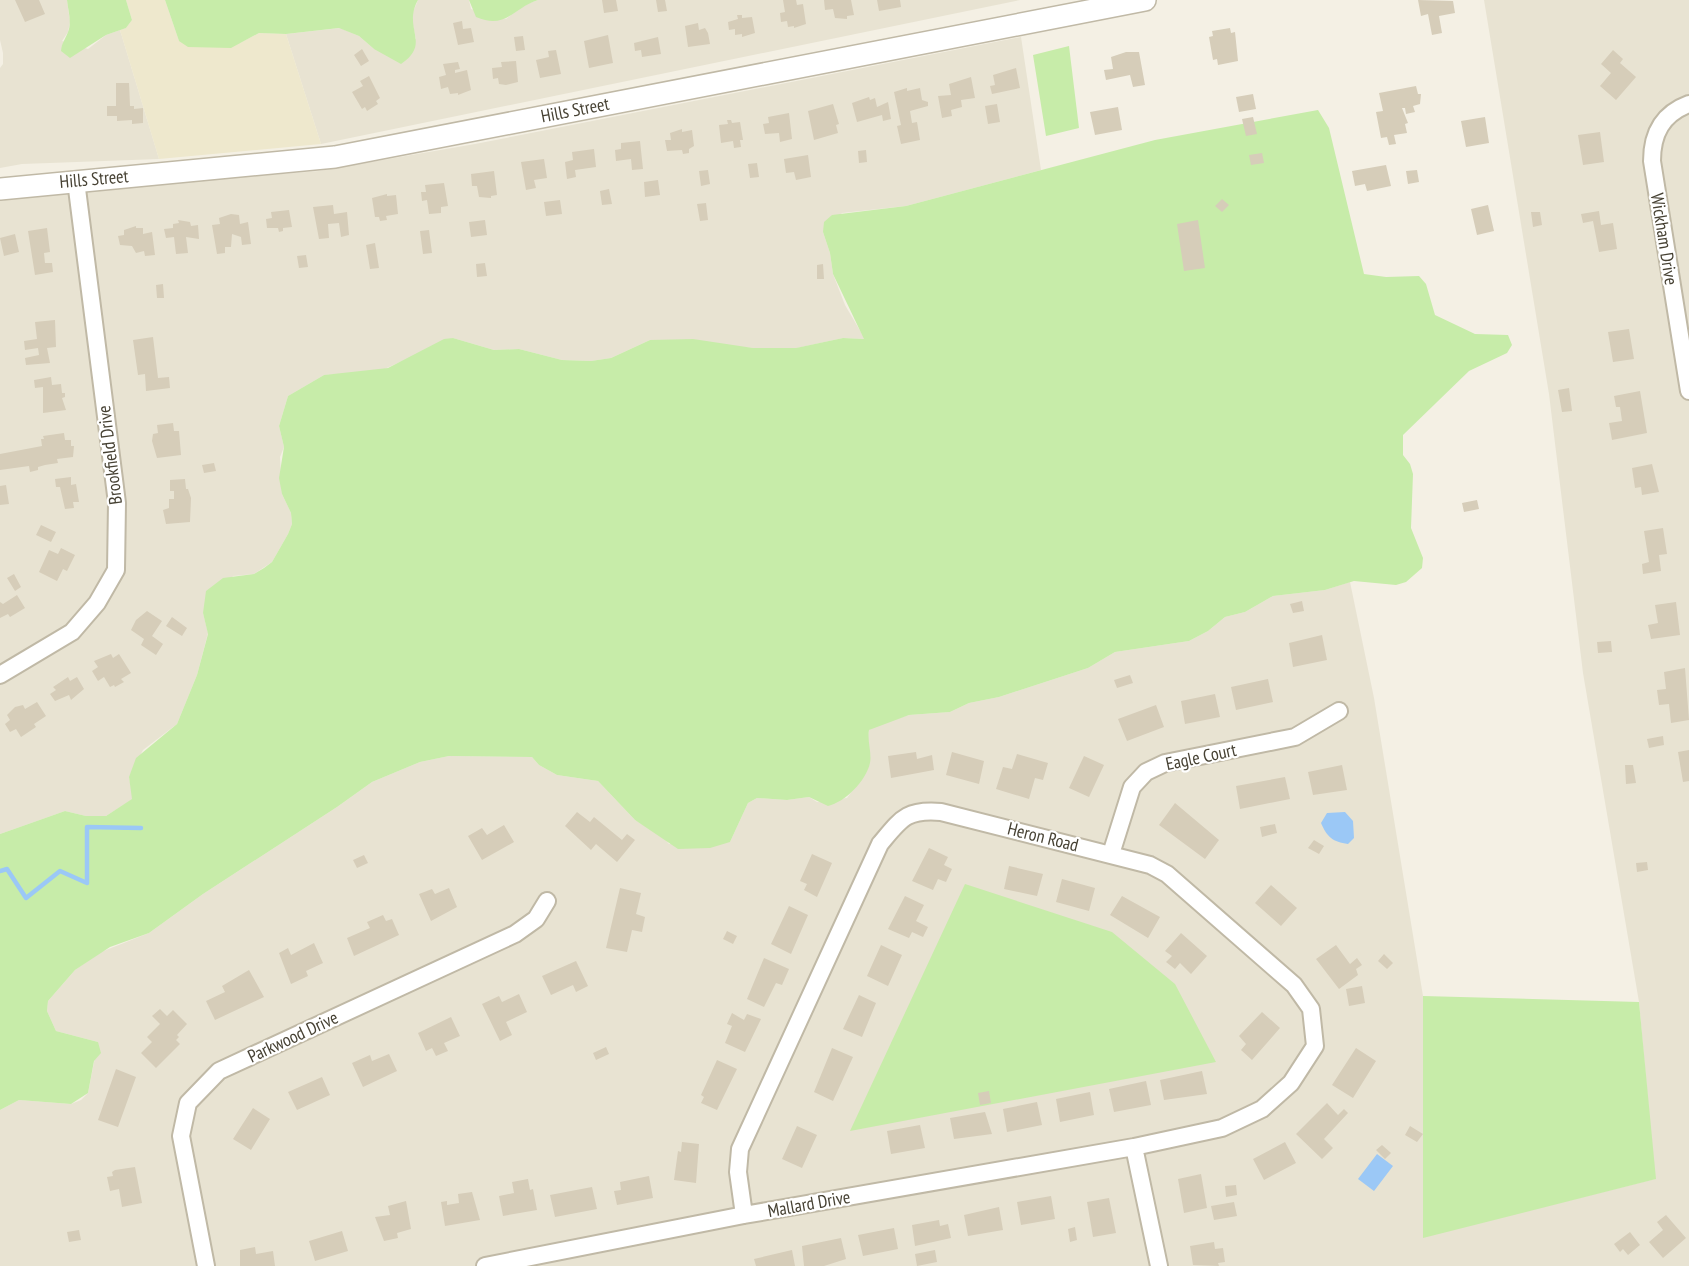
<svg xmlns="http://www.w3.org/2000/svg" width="1689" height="1266" font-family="'PT Sans Narrow',sans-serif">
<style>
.residential{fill:#e8e3d2}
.education{fill:#eee8cd}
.green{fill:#c7eca9}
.water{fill:#9bc8f6}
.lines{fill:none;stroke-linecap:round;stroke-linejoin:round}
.stream{stroke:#9bc8f6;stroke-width:4.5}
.building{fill:#d6cdb9}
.minor-casing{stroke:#c0b9a6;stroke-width:20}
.tertiary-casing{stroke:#c0b9a6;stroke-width:24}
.minor{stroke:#fff;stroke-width:16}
.tertiary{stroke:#fff;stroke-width:21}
.labels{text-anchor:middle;stroke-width:4.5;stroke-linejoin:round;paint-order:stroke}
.street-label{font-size:18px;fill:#464133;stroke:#fff}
</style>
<rect width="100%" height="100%" fill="#f4f0e4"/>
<!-- residential -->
<path class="residential" d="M0,0h67l3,22 -2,10 -6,9 26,8 18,-14 14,-5 39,129 -137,5 -22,4v-100l3,-4v-11l-3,-13z
M418,0h51l2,9 35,10 16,-13 16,-6h482l-699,144 -35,-110 54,-6 19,8 15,13 42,-10 -5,-22z
M1484,0h205v1266h-1689v-156l19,-10 52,4 10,-4 7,-7 10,-51 -42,-11 -9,-20 1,-10 27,-31 26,-18 48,-19 54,-39 134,-87 35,-25 48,-20 29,-6 83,1 7,8 18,10 41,6 37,39 27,16 7,8 61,-2 18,-39 9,-5 30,2 22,-3 8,5 30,-4 19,-26 4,-10 -3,-21 2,-11 10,-6 30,-9 41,-3 19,-9 30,-6 89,-29 27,-16 74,-11 19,-10 17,-14 20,-5 28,-16 52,-6 25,-8 24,116 49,298v241l232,-58 -16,-177 -56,-329 -34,-279z
M1021,37l20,133 -135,36 -64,7 -19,19 7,21 3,21 12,31 20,34 -22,-1 -46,10h-44l-103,-8 -39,18 -20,3 -29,-1 -43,-11 -25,1 -41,-12 -75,34 -54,3 -36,21 -9,30 5,21 -4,10 2,37 9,19 1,11 -4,10 -16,28 -18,12 -21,2 -30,37 5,20 -11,42 -20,49 -34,26 -14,27 4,22 -27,17h-20l-21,-5 -65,23v-633l36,-7 283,-23 156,-27z"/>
<!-- education -->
<path class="education" d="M126,0h39l14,41 61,2 19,-10 27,1 35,110 -162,15 -39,-129 6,-2 6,-8z"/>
<!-- green -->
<path class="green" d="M67,0h59l6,20 -6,8 -20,7 -36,23 -9,-7c1,-9 4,-11 7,-19 4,-10 0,-22 -1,-32z
M165,0h253c-16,29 14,43 -17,64l-27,-15 -15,-13 -20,-8 -53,6 -27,-1 -28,15 -43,-1 -9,-6z
M469,0h69c-25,8 -32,30 -62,17z
M1069,46l10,82 -33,8 -13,-81z
M1318,110l11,18 35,146 22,3 33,-1 7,8 9,31 40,19 33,1 4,10 -5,8 -38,18 -66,64v20l7,9 3,10 -2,54 12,30 -1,10 -16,14 -10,3 -42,-4 -29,9 -52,6 -28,16 -20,5 -17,14 -19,10 -74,11 -27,16 -89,29 -30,6 -19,9 -41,3 -40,15c-2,11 3,23 1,33 -4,18 -25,39 -42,43l-19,-9 -22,3 -30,-2 -9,5 -18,39 -20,6 -32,1 -43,-29 -37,-39 -41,-6 -18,-10 -7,-8 -83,-1 -29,6 -48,20 -35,25 -134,87 -54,39 -39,14 -35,23 -27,31 -1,10 9,20 42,11 3,11 -7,8 -6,32 -17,11 -52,-4 -19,10v-276l65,-23 21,5h20l26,-17 -3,-22 7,-19 41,-34 20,-49 11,-41 -5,-21 3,-22 17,-13 31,-4 10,-6 8,-6 16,-28 4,-10 -1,-11 -9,-19 -3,-16 5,-31 -5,-21 9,-30 36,-21 64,-7 56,-29 9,-1 41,12 25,-1 43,11 29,1 20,-3 39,-18 43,-1 60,9h43l47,-10 21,1 -31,-65 -3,-21 -7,-21 1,-10 8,-7 74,-9 249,-66z
M965,884l147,48 63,52 41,78 -366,69z
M1423,996l216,6 17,177 -233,59z"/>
<!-- water -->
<path class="water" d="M1345,812l8,9 1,17 -6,6c-15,-2 -21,-7 -27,-21l6,-10z
M1377,1154l16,12 -19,25 -16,-12z"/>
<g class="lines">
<!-- stream -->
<path class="stream" d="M0,871l7,-2 19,29 34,-27 27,12v-56l54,1"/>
</g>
<!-- building -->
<path class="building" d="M15,0h24l6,14 -20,8z
M602,0h14l2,11 -14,2z
M656,0h9l2,11 -9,1z
M783,0h13l1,5 6,-1 3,20 -12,4v-2l-6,1 -1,-6 -6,1 -1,-9 5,-1z
M824,0h27l3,15 -7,1v3l-12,-1 -2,-9 -8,1z
M877,0h23l1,7 -22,4z
M1418,0l35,1 2,12 -16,3 3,17 -10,2 -4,-21 -7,2z
M737,15h5v3l10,-1 3,16 -13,4v-3l-7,1v-6l-6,1 -1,-8 10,-3z
M462,21l1,8 8,-1 3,14 -16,3 -5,-22z
M698,23l1,7 6,-2 3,5 2,11 -22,3 -3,-21z
M1230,28l1,5 4,-1 3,29 -20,4 -1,-6 -4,1 -4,-23 4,-1 -1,-5z
M608,35l5,28 -24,5 -5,-27z
M523,36l2,14 -9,1 -2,-14z
M658,37l3,17 -19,3 -1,-7 -6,1 -1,-8z
M362,49l7,12 -8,5 -7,-11z
M556,50l5,24 -21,4 -4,-18 13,-3 -1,-6z
M1613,50l10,9 -3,4 16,14 -20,23 -16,-14 11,-13 -10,-9z
M1126,52h13l6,33 -12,2 -3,-12 -24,5 -2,-10 9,-1 -2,-12z
M516,61l2,21 -12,3 -7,-1 -1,-6 -5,1 -1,-11 10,-1 -1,-5z
M458,62l2,7 -5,1v3l12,-3 4,20 -13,5v-2l-8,1 -2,-7 -7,2 -2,-12 7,-2 -3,-11z
M1016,68l4,20 -28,6 -2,-8 5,-1 -2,-10z
M369,76l11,22 -4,3 2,3 -11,7 -2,-4 -3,2 -10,-17 11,-6 -3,-5z
M971,77l4,21 -14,2 1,7 -11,3 1,6 -10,2 -4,-22 13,-1 -2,-11z
M116,83h13l1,23h4v3l9,-1v15l-11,1v-4l-15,1v-5h-10v-10h9z
M1416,86l2,8h3l-1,10 -7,2 2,6 -9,2 -1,-6h-3l6,15 -3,1 2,9 -13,2 2,9 -7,1 -2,-8 -6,1 -5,-26 7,-1 -4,-18z
M907,88v3l13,-3 2,12 6,2v4l-18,5 2,12 5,-1 3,18 -19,4 -4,-18 4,-1 -7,-33z
M1253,94l3,15 -17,3 -3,-15z
M869,97l1,3 5,-2 2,9 11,-5 3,17 -8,2 -1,-6 -25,7 -5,-19z
M833,104l6,20 -3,1 2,8 -24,7 -6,-29z
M997,104l3,18 -12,2 -3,-18z
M1118,107l4,23 -27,5 -5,-23z
M789,113l3,26 -12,3 -1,-9 -14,1 -2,-10 6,-1 -1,-6z
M1253,117l4,17 -11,2 -4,-17z
M1485,117l4,26 -23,4 -5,-26z
M727,120h4l1,3 8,-1 3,18h-3l1,7 -7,1 -1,-7 -12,2 -2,-18 9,-1z
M682,129v3l10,-2 2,16 -5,3v4l-6,1 -1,-4 -15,1 -2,-11h6l-1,-7z
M1600,132l4,30 -21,3 -5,-30z
M640,141l3,28 -11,1 -1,-11 -15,2 -1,-11 6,-1v-6z
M594,149l2,18 -21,3 1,7 -9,2 -2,-17 8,-2 -1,-8z
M866,150l1,12 -8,1 -1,-12z
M1262,153l2,10 -13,2 -2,-10z
M808,155l3,22 -15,3 -2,-8 -8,1 -2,-14z
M544,159l3,19 -13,2 2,8 -10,2 -5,-28z
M757,163l2,14 -9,1 -2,-14z
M1386,165l5,21 -24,5 -2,-7 -10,2 -3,-15z
M708,170l2,14 -9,2 -2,-15z
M1417,170l2,12 -11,2 -2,-13z
M494,171l3,24 -6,1v2l-12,-1 -2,-11h-5l-1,-12z
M658,180l2,15 -15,2 -1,-15z
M444,183l4,23 -7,1v6l-12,1 -2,-14 -5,1 -1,-9h5l-1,-7z
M609,189l3,15 -10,1 -2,-14z
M387,194v2l9,-1 2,19 -12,2 1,4 -7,1 -1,-4h-4l-3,-19z
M1222,199l7,6 -7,7 -7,-6z
M560,200l2,14 -16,2 -2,-14z
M706,203l2,17 -8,1 -3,-17z
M333,205l1,9 13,-2 2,23 -8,2 -2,-14 -11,1 1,14 -10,1 -6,-32z
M1488,205l6,26 -17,4 -6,-26z
M289,210l3,17 -9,1v3l-4,1 -1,-4h-11l-1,-9 6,-1 -1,-6z
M1599,211l2,14 12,-2 4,26 -18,3 -6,-31 -10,2 -2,-9z
M1531,212h9l2,13 -9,2z
M231,214l8,1 1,9 8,-2 3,22 -9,1 -1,-8 -9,-3 -1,13h-6v6l-8,1 -5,-29 8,-1 -1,-6z
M178,220l12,2 1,4 7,-1 1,14 -13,-2 2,16 -12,1 -2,-17 -8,1 -2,-9 9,-1v-4l6,-1z
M485,220l2,15 -16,2 -2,-15z
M1198,220l7,48 -21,3 -7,-47z
M136,226v2h7v6l9,-2 3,23 -10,1 -1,-5 -8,2 -4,-7 -12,-1 -2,-9 6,-1v-5z
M47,228l3,24 -6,1 1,10h7l1,9 -18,3 -7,-44z
M429,230l3,23 -9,1 -3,-23z
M15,234l4,18 -15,4 -4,-18z
M375,243l4,25 -9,1 -4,-24z
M306,255l2,12 -9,1 -2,-12z
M485,263l2,13 -10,1 -1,-13z
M823,264l1,15h-7v-14z
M163,284l1,14h-7l-1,-13z
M55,320l1,27 -9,1 3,15 -24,2 -1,-7 14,-3 -1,-7 -13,2 -1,-9 13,-2 -2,-17z
M1629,329l5,30 -21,3 -5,-30z
M153,337l5,41 11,-1 1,11 -24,3 -1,-17 -7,1 -5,-35z
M51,377l1,8 9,-1 1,9h3v4l-3,1 4,12 -23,3v-26l-8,1 -1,-8z
M1569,388l3,23 -10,1 -4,-22z
M1640,391l7,42 -35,7 -3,-17 13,-2 -2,-14h-4l-2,-11z
M173,423l1,8h5l2,24 -24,3 -5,-17 1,-7 5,-1 -1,-8z
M64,433l1,7h6v6h3l-1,11 -16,2 1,4 -13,2 -7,2v3l-8,2 -1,-6 -29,4v-16l42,-8 -1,-7h3l-1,-3z
M214,463l2,8 -12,2 -2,-8z
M1652,464l7,28 -17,3 -1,-8 -6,1 -3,-20z
M71,477v8l5,-1 3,18h-6l1,6 -9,1 -5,-22h-4l-1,-8z
M185,479l1,10h2l3,9 -1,24 -24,2 -3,-14 6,-2v-9h5v-8h-4v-11z
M6,485l3,19 -9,1v-19z
M1477,500l2,9 -15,3 -2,-9z
M41,525l15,7 -5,10 -15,-7z
M1663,528l4,26 -8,1 2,16 -18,3 -1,-10 7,-2 -5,-31z
M61,548l14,7 -8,16 -4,-2 -6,12 -18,-9 10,-22 9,4z
M14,574l7,13 -6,4 -8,-13z
M17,595l8,13 -15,9 -2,-3 -8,4v-16l3,2z
M1302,601l2,10 -11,2 -3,-9z
M1676,602l4,33 -29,4 -3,-14 10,-2 -3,-18z
M147,611l15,10 -10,15 11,8 -7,11 -15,-10 3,-6 -13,-9 5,-10z
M172,617l15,11 -5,8 -16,-10z
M1322,635l5,25 -34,7 -4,-24z
M1611,641l1,11 -14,1 -1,-11z
M111,654l2,4 6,-4 12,19 -10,6 3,3 -9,5 -1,-2 -4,2 -6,-10 -6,4 -6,-10 6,-4 -4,-6z
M1685,668l4,52 -18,3 -2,-19 -10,1 -2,-15 9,-1 -2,-17z
M1130,675l3,8 -16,5 -3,-8z
M68,677l2,4 7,-4 7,12 -13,11 -2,-5 -14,6 -5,-7 6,-4 -3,-3z
M1268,679l5,23 -37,8 -5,-23z
M1215,694l5,23 -35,7 -4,-23z
M37,702l9,14 -12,8 2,3 -15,10 -5,-8 -6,3 -5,-8 5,-4 -3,-5 8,-8 8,-2 2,4z
M1156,705l8,22 -37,14 -9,-22z
M1663,736l1,9 -15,3 -2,-9z
M1689,750v31l-6,1 -5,-30z
M916,752l1,7 15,-4 2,15 -43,8 -3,-22z
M952,752l32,9 -5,23 -33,-9z
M1017,754l31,9 -5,17 -8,-2 -6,21 -33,-10 7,-22 9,2z
M1084,756l20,9 -15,32 -20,-9z
M1342,765l5,25 -34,5 -5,-23z
M1625,765h8l3,18 -10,1z
M1285,777l5,22 -50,10 -4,-23z
M1175,803l44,37 -14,19 -46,-34z
M577,812l13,10 4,-5 28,23 5,-6 8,6 -18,22 -21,-18 -5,6 -26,-24z
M1275,824l2,9 -15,4 -2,-10z
M504,825l10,17 -32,18 -14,-24 14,-8 5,7z
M1314,840l10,6 -5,8 -11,-6z
M929,848l19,9 -4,8 8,4 -6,13 -8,-3 -5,11 -21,-9z
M812,854l20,9 -15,34 -13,-7 3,-6 -7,-3z
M364,855l4,8 -11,5 -4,-8z
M1647,862l1,8 -11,2 -1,-9z
M1009,866l34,8 -6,22 -33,-7z
M1062,879l33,9 -6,23 -33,-9z
M1271,885l26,23 -16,18 -26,-23z
M449,888l8,19 -26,14 -12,-27 13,-5 3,5z
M620,888l21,5 -5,21 9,3 -3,15 -10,-2 -5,22 -21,-4z
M905,896l19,9 -8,16 12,6 -5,10 -11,-5 -3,6 -21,-9z
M1122,896l38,21 -12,21 -38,-23z
M789,906l19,9 -17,39 -20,-10z
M383,915l3,6 6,-2 7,16 -45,21 -7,-18 23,-10 -3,-6z
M727,931l10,5 -4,8 -10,-5z
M1181,933l26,23 -16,18 -11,-11 -5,6 -9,-7 6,-6 -7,-5z
M314,943l9,20 -17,8 2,5 -17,8 -12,-31 9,-5 3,7z
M881,945l21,10 -14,31 -21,-10z
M1336,945l14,19 7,-6 5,7 -6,4 2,6 -19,14 -23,-30z
M1384,954l9,9 -6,6 -9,-8z
M764,958l25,11 -7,16 -6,-2 -12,24 -17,-8z
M576,961l12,25 -12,6 -3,-7 -22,10 -9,-19z
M249,970l15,27 -49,23 -9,-19 19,-9 -3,-6z
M1362,986l3,17 -16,3 -3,-17z
M519,994l8,18 -21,10 6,13 -12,6 -18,-37 17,-8 3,6z
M859,995l17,8 -14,34 -19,-8z
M160,1009l7,7 6,-6 14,14 -10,11 2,2 -3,3 4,4 -24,24 -15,-15 11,-11 -5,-5 13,-13 -8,-8z
M1262,1012l18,16 -28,32 -11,-10 5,-6 -7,-8z
M732,1013l12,7 3,-6 14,5 -16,33 -20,-9 7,-17 -5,-2z
M451,1017l9,19 -16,7 4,8 -12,5 -4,-8 -6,3 -8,-18z
M606,1047l3,7 -13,6 -3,-7z
M832,1048l21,9 -20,44 -19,-9z
M1356,1048l20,13 -23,37 -21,-13z
M389,1054l8,17 -34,16 -11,-24 18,-8 2,6z
M717,1060l20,9 -20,41 -16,-7 3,-6 -3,-2z
M116,1069l20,8 -18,50 -20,-7z
M1202,1071l5,23 -43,6 -4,-20z
M322,1077l8,18 -33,15 -9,-18z
M1146,1081l5,24 -37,7 -5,-23z
M989,1091l2,12 -11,2 -2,-12z
M1090,1092l4,23 -34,7 -4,-23z
M1037,1102l5,23 -35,7 -4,-23z
M1327,1103l11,12 6,-6 4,4 -24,26 9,9 -11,11 -26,-25z
M253,1108l17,11 -19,31 -18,-11z
M985,1112l7,22 -38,5 -4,-21z
M920,1125l5,23 -34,6 -4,-23z
M797,1126l20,9 -15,33 -20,-9z
M1410,1126l13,8 -6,8 -12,-7z
M682,1142l17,2 -3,39 -22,-3 4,-29 3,1z
M1285,1142l11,21 -32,17 -11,-21z
M1382,1145l9,8 -6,6 -9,-9z
M135,1167l7,36 -20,4 -3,-18 -9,2 -3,-14 6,-1 -1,-4 3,-2z
M1201,1174l6,34 -23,5 -6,-34z
M649,1176l4,22 -36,7 -3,-14 7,-1 -1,-8z
M528,1179l2,11 3,-1 4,21 -34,6 -4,-20 15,-3 -2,-11z
M1236,1185l1,10 -11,2 -1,-11z
M592,1187l5,22 -42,8 -5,-22z
M472,1192l8,28 -35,6 -4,-24 6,-1v4l12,-2 -1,-9z
M1051,1196l4,23 -34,6 -4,-23z
M1109,1198l7,35 -23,4 -6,-35z
M406,1201l5,28 -14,4 1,5 -14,3 -9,-24 15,-2 -2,-9z
M1234,1202l3,14 -23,4 -3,-14z
M999,1207l4,23 -35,6 -4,-21z
M1666,1215l20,23 -23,20 -14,-16 14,-12 -6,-8z
M939,1220l1,6 8,-2 3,14 -36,8 -3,-21z
M1075,1227l2,13 -7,2 -2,-13z
M894,1228l4,21 -35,7 -5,-21z
M79,1230l2,10 -12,2 -2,-10z
M342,1231l6,20 -33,10 -6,-20z
M1630,1232l10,13 -12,10 -5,-6 -3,3 -6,-8z
M841,1238l5,21 -22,7h-20l-2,-20z
M1214,1242l1,7 8,-1 2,14 -7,1 1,3 -26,-1 -3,-19z
M255,1247l1,7 17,-3 2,15h-35v-16z
M792,1250l3,16h-39l-2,-7z
M935,1250l2,12 -20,4 -2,-12z"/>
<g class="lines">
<!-- minor casing -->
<g class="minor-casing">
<path id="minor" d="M1689,104c-27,10 -37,30 -37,57l37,230
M0,675l72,-43 25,-29 19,-33 1,-67 -41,-322
M1111,854l21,-67 14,-15 19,-9 130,-26 44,-26
M1134,1147l25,119
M206,1266l-25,-130 7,-33 31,-32 296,-137 21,-15 11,-18
M485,1266l259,-51 390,-68 88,-19 40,-19 29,-26 24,-37 -4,-37 -17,-24 -127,-111 -17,-9 -209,-53c-35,-3 -40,7 -61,32l-140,305 -2,23 6,43"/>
</g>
<!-- tertiary casing -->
<g class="tertiary-casing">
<path id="tertiary" d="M0,189l335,-32 810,-157"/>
</g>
<!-- minor -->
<use href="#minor" class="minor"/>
<!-- tertiary -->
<use href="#tertiary" class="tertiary"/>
</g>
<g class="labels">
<!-- street labels -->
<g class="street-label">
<text transform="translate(575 110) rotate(-11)" y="6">Hills Street</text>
<text transform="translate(94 179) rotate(-5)" y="6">Hills Street</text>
<text transform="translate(1664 239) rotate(81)" y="6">Wickham Drive</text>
<text transform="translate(110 455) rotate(-97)" y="6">Brookfield Drive</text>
<text transform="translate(1201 757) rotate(-12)" y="6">Eagle Court</text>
<text transform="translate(1043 837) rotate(14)" y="6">Heron Road</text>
<text transform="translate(293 1037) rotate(-25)" y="6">Parkwood Drive</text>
<text transform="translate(809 1204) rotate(-10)" y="6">Mallard Drive</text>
</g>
</g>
</svg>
